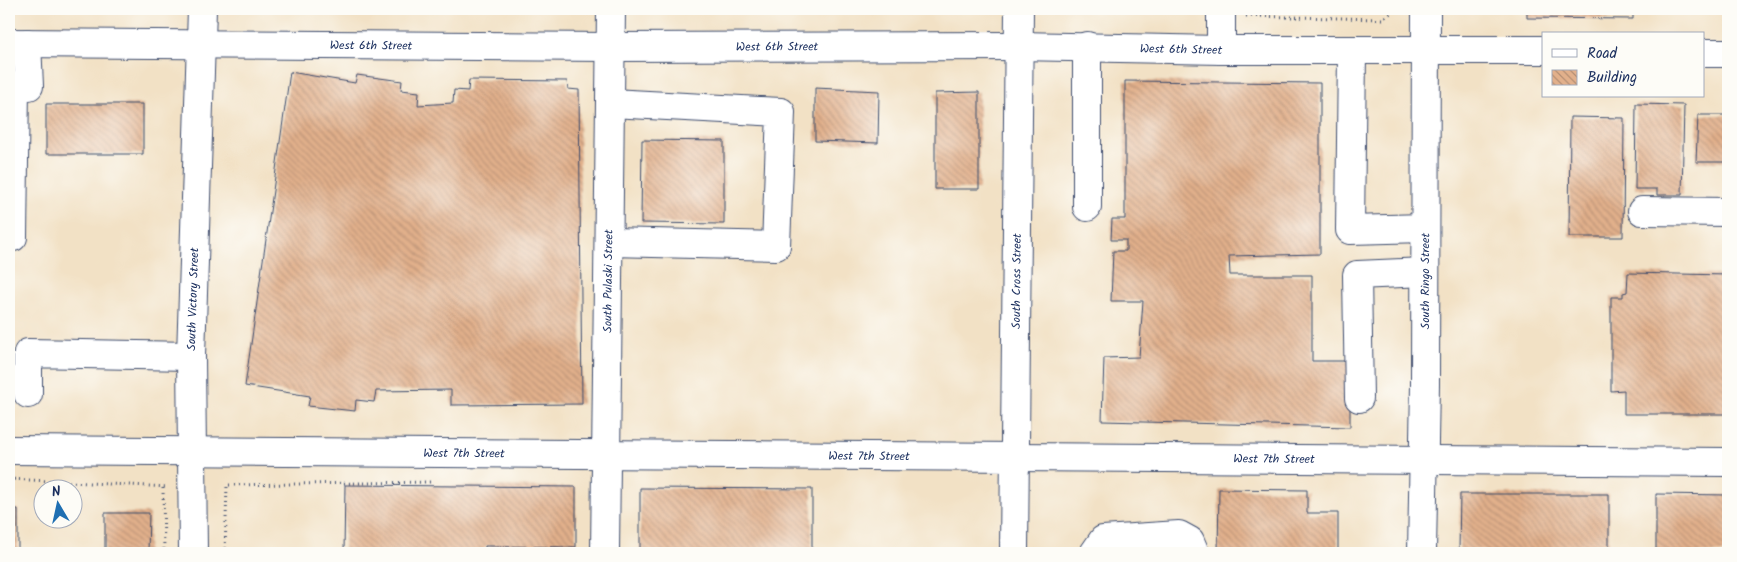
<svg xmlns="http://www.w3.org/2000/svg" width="1737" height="562" font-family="Kalam,sans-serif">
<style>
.building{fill:url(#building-back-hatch)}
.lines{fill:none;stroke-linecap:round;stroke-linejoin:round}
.minor-casing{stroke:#3b4a6d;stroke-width:30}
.path{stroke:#3b4a6d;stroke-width:3;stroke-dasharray:1 4;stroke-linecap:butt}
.minor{stroke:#fff;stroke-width:28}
.labels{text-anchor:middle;stroke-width:5;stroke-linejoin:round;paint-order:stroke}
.street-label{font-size:12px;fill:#1b2f5e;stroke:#fdfcf7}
</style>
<defs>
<pattern id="building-back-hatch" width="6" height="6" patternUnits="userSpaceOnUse" patternTransform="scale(1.25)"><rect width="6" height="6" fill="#e2b08b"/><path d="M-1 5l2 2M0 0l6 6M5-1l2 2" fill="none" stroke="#b69075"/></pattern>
</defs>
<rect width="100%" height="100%" fill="#fdfcf7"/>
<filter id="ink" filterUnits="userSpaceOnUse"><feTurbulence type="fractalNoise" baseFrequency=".02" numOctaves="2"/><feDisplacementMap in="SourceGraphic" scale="10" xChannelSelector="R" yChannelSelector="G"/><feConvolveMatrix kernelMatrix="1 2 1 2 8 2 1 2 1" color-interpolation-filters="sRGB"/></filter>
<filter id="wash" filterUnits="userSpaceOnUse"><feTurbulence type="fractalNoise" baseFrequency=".0096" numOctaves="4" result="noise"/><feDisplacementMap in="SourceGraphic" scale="20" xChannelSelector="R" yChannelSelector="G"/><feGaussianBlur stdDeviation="1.12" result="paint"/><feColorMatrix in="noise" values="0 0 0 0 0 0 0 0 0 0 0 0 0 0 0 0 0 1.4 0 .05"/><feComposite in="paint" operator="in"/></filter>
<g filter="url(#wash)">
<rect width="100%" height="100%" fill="#f2e1c5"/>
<g id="blocks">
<!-- building -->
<path class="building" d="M1527,9h106v10l-106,-1z
M290,72l65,11 2,-8 45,6 -1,9 18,2 -1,13 35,-2 1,-13 14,1 1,-11 98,1 1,8 11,1 3,314 -131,1v-15l-75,1 -2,11 -18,-2 -1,11 -47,-5 2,-10 -65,-10z
M1125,81l195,2v171l-91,2 1,19h82v86h38v66l-248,-6 2,-63 35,-1 4,-56h-32l2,-50h13v-11h-15l1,-21h13z
M815,88l64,3 -1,52 -63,-2z
M979,92v97h-44v-96z
M46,104h97v50h-97z
M1636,104l48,1 -2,90h-25v-6h-22z
M1698,115h30v47h-32z
M1570,117l54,1 -1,119h-54z
M642,140l82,1v83l-83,-1z
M1628,273l100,2v139h-104v-24l-13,1v-94h12v-4l4,-1z
M345,485l231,2v60l-91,-1v7h-141z
M640,488l172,1v64h-172z
M1219,489l88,1v23h31v40h-120z
M1460,494h149v59h-124v-3h-26z
M1656,494l72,1v58h-72z
M9,509h9v44h-9z
M105,513h44l-1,40h-43z"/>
</g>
</g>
<g filter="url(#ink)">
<use href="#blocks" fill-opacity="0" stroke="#3b4a6d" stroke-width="1"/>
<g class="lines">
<!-- minor casing -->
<g class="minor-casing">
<g id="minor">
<path id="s1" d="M9,43l602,4 407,-1 203,4h322"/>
<path d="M1087,46v161"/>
<path d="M1221,50v-41"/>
<path d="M1352,51l-2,179 75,-2"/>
<path d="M1703,53h25"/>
<path d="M1642,211l86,1"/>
<path d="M9,237h4l2,-151h14l-2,-43"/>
<path d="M610,242l166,4 5,-134 -170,-9"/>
<path d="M28,394v-41l163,3"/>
<path d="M1359,398l-2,-123 68,-3"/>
<path id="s2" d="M9,450l1719,12"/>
<path id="s3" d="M193,553l-2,-197 11,-347"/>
<path id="s4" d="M605,553l6,-544"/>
<path id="s5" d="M1014,553l5,-544"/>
<path d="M1094,553l9,-13 76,-5 11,6 5,12"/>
<path id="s6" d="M1422,553l3,-169 1,-375"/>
</g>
</g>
<!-- path -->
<path class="path" d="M1246,16l136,3 15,-10
M9,479l159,8
M163,488l1,65
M225,553l2,-68 204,-3"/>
<!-- minor -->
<use href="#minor" class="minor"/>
</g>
</g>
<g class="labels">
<!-- street labels -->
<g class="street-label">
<text dy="4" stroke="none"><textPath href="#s1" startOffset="362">West 6th Street</textPath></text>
<text dy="4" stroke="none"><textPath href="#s1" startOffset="768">West 6th Street</textPath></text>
<text dy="4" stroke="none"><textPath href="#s1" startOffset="1172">West 6th Street</textPath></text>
<text dy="4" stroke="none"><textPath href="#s4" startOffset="272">South Pulaski Street</textPath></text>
<text dy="4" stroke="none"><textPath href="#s5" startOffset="272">South Cross Street</textPath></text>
<text dy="4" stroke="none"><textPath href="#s6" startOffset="272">South Ringo Street</textPath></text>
<text dy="4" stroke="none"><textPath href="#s3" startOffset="254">South Victory Street</textPath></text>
<text dy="4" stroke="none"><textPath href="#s2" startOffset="455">West 7th Street</textPath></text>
<text dy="4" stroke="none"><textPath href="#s2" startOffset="860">West 7th Street</textPath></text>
<text dy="4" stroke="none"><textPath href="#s2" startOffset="1265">West 7th Street</textPath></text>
</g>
</g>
<!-- margin -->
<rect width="1737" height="562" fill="none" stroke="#fdfcf7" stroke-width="30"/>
<!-- legend -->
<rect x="1542" y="32" width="162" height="65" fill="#fdfcf7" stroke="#a3aaba"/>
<rect x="1552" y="49" width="25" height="8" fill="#ffffff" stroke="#a3aaba"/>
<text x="1587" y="58" font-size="15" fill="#1b2f5e">Road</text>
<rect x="1552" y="70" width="25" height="15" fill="url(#building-back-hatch)" stroke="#a3aaba"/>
<text x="1587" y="82" font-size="15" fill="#1b2f5e">Building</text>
<!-- north arrow -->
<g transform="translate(58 504) rotate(351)"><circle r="24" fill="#fdfcf7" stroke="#a3aaba"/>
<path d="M0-4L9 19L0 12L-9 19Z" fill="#1f6fb2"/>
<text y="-8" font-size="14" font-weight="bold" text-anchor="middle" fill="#1b2f5e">N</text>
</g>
</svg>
